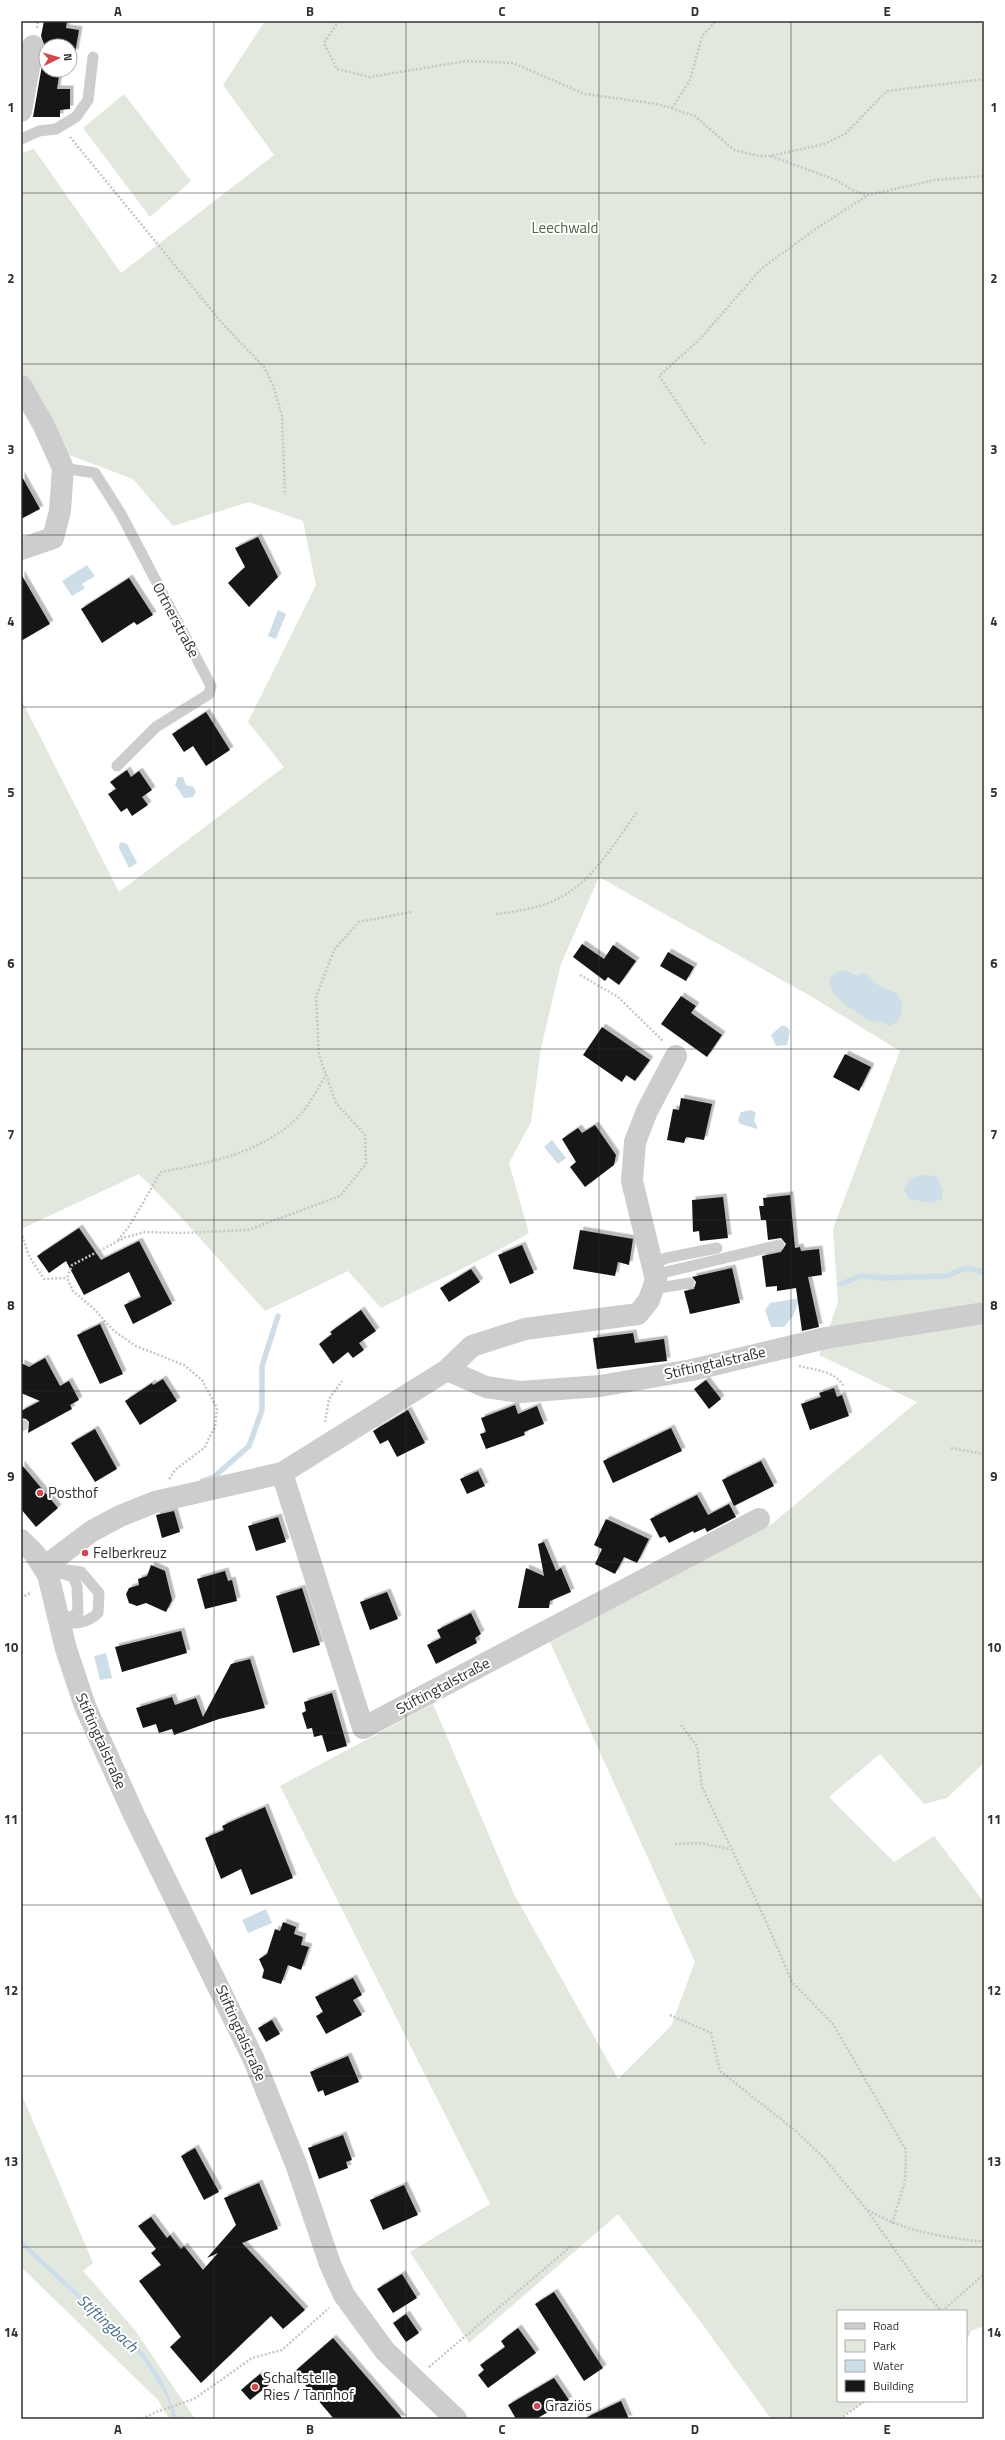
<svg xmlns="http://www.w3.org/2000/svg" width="1005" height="2440" font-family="'Titillium Web',sans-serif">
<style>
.green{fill:#e2e8dd}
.water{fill:#cedee8}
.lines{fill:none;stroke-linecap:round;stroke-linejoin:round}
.stream{stroke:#cedee8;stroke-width:5.5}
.building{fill:#171717;filter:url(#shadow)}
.path{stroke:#c7c7c7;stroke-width:2.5;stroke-dasharray:2 2;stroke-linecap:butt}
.service{stroke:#cdcdcd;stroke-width:11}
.minor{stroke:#cdcdcd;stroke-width:22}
.tertiary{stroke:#cdcdcd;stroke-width:22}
.grid{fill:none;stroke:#303030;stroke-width:1;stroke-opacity:0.55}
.poi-dot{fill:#d04951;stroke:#fff;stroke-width:1.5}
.labels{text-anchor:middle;stroke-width:4;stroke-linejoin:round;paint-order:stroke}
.park-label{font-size:15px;fill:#536642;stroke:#fff}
.street-label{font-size:15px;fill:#303030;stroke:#fff}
.poi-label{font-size:15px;fill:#303030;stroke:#fff;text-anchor:start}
.water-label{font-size:16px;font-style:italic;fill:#476e88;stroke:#fff}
.neatline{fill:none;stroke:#303030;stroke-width:1.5}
.grid-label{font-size:13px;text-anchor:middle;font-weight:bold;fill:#303030}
</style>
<defs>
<filter id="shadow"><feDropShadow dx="3.5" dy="-3.5" stdDeviation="0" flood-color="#0004"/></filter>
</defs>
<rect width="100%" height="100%" fill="#fff"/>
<!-- green -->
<path class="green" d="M265,21h719v1742l-37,35 -23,6 -44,-50 -51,43 65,65 40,-26 50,66v424l-13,5 -5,12v-32h-128v90h29l-29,18h-67l-71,-98 -82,-107 -149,129 -59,-91 80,-48 -210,-418 153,-82 81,190 104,185 53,-53 24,-64 -145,-320 223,-119 144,-121 -98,-47 19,-52 -5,-74 67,-178 -93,-57 -208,-117 -38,87 -20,84 -10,74 -22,41 20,70c-48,28 -98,50 -148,75l-33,-37 -83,40 -86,-96 -40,-41 -118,55v-530l98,193 165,-125 -36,-45 68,-137 -13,-64 -54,-19 -76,24 -40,-47 -64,-24 -48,-81v-221l13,-4 87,124 153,-118 -51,-70z
M124,94l67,87 -41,36 -67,-89z
M21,2093l72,170 -10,8 52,59 60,89h-17l-16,-40 -17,-25 -124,-115z
M21,2246l121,112 25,40 7,21h-5l-11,-19 -137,-133z"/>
<!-- water -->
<path class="water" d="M87,565l8,11 -13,8 3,4 -13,8 -10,-15z
M278,610l8,4 -10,25 -8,-3z
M178,777h5l3,8 8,2 2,5 -3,5 -9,1 -9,-13z
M122,842l5,2 10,19 -8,5 -10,-20v-4z
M845,970l13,6 6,-4c6,4 11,11 17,15 5,3 11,3 15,6 12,11 6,29 -7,33l-8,-5 -9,1c-12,-8 -46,-25 -42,-42 2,-7 8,-9 15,-10z
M781,1026h5l4,5 -3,14 -11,1 -5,-11z
M751,1110l5,3 -2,7 4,9 -18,-5 -2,-4 3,-8z
M552,1140l14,18 -8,6 -14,-17z
M929,1175l8,2 6,13 -1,9 -11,4 -22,-4 -5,-9c5,-12 12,-15 25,-15z
M800,1298l-7,18 -9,11h-13l-6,-17 5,-7z
M106,1653l6,25 -12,2 -6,-24z
M266,1909l6,14 -24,10 -6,-13z
M21,2239l124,115 17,25 16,40 -6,-2 -5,-19 -25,-40 -121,-112z"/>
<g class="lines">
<!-- stream -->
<path class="stream" d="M841,1284l20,-8 24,2 61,-2 20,-8 18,4
M202,1481l12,-4 35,-31 13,-36v-44l16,-50"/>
</g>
<!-- building -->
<path class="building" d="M44,21h23l-1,7 13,2 -4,23 -5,-1v-6h-24v24h14l-3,19h13v20l-10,1v7h-27l12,-69 -4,-12z
M21,475l19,34 -19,10z
M258,537l20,40 -29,30 -21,-24 17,-16 -10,-19z
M21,574l29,50 -29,17z
M129,578l24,37 -16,10 -3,-3 -32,21 -21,-34z
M206,712l24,38 -24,16 -13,-20 -9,6 -12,-18z
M127,770l4,7 8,-6 13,19 -10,7 6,8 -16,11 -5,-8 -6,4 -13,-18 8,-5 -6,-7z
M582,944l22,15 9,-14 23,16 -17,24 -11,-8 -3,4 -32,-24z
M668,952l26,15 -8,14 -26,-15z
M681,996l15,10 -5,7 31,22 -15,22 -46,-33z
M602,1027l48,33 -15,21 -9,-6 -4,7 -39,-27z
M845,1054l26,13 -12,24 -26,-14z
M681,1098l31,6 -8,36 -18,-3 -2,6 -17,-3 6,-31 6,1z
M595,1125l21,30 -2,10 -29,22 -15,-20 6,-5 -14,-23 16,-11 4,5z
M790,1195l5,53 5,-1 1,4 18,-2 3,26 -14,2 11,50 -17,4 -6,-43 -19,3v-5l-11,1 -4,-31 19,-4 5,-8 -5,-6 -13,2 -2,-20h-5l-2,-14h5l-1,-8z
M723,1197l5,41 -28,3 -1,-10 -6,1 -1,-32z
M79,1228l22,32 38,-19 33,63 -39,20 -9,-19 17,-8 -12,-25 -45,23 -18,-34 -17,12 -12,-17z
M580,1230l53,9 -4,26 -11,-3 -3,14 -42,-7z
M522,1245l12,28 -24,11 -12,-29z
M732,1268l8,35 -50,11 -6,-23 10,-2 2,-7 -4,-5z
M471,1269l9,13 -31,20 -9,-14z
M361,1310l15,21 -17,12 5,7 -11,8 -5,-6 -15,12 -14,-20 13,-10 -2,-2z
M100,1324l23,50 -23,10 -23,-49z
M633,1333l2,10 29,-4 3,22 -70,8 -4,-31z
M45,1358l15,28 9,-5 10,19 -9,5 2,4 -44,24 1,-11 -3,-3 -5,-1v-7l19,-10 -19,-8v-30l8,4z
M163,1379l14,22 -37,24 -15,-24 27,-18 1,2z
M706,1380l15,19 -12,10 -15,-20z
M834,1388l3,9 5,-2 7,21 -39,14 -9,-26 20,-7 -2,-4z
M515,1405l3,9 19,-8 7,18 -20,8 1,3 -39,14 -6,-15 6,-2 -5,-14z
M408,1410l17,33 -28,14 -9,-17 -8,4 -7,-13z
M671,1428l11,23 -69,32 -10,-22z
M95,1429l22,40 -22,13 -24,-39z
M761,1461l13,25 -40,20 -12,-26z
M21,1464l37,44 -22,19 -15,-18z
M478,1471l7,15 -18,8 -7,-15z
M697,1495l11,20 21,-11 7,13 -29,15 -2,-4 -11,5 -1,-2 -24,12 -4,-7 -5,2 -10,-19z
M174,1511l6,21 -18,6 -6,-23z
M278,1517l8,25 -30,9 -8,-25z
M606,1519l43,20 -12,24 -13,-6 -9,17 -20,-10 7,-15 -8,-4z
M544,1542l12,29 5,-3 10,24 -21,9 -1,7h-31l8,-40 18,8 -6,-32z
M151,1565l14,6 7,29 -6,12 -20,-9 -9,3 -8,-3 -3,-9 3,-6 10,-3 -1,-6 9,-3z
M225,1571l3,10 4,-1 5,21 -32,8 -8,-30z
M302,1588l18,57 -27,8 -17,-57z
M387,1592l11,27 -28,11 -10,-28z
M471,1613l10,21 -6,4 2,5 -41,21 -9,-19 14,-7 -4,-8z
M181,1631l6,22 -65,19 -7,-25z
M250,1659l15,49 -46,11 -45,16 -2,-6 -13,4 -3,-9 -13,4 -7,-20 36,-11 3,8 21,-7 7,19 28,-53z
M332,1693l15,53 -20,6 -5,-17 -8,2 -2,-9 -5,1 -5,-16 4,-2 -2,-9z
M265,1807l28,71 -42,17 -10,-26 -20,10 -16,-41 19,-8 -2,-4 13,-6z
M283,1922l13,5 -2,7 9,3 -2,8 8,2 -8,23 -13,-5 -7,19 -19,-6 2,-8 -5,-11 8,-5 8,-25 5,2z
M353,1978l9,17 -9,5 9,15 -36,19 -10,-18 7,-4 -8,-15z
M272,2020l8,14 -14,8 -8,-14z
M348,2056l11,26 -34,14 -2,-6 -5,2 -8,-20z
M343,2135l9,25 -6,2 2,6 -29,11 -11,-31z
M195,2148l24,44 -15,8 -23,-44z
M259,2183l19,46 -36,14 63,67 -22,19 -12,-13 -70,67 -31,-36 11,-10 -42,-56 22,-16 -10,-12 5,-4 -18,-23 13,-9 16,21 3,-3 11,14 3,-3 19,24 15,-17 -11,5 29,-33 -12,-27z
M404,2185l14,30 -35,15 -13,-30z
M402,2274l15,24 -24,15 -16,-24z
M554,2292l49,76 -19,13 -49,-77z
M406,2314l13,19 -13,9 -13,-19z
M518,2328l18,25 -48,35 -10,-13 6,-5 -4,-5 25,-18 -4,-6z
M333,2338l70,81h-69l-40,-47z
M260,2374l10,10 -20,16 -9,-10z
M554,2378l15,22 -33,19h-20l-8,-14z
M621,2401l8,18h-46z"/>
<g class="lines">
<!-- path -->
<path class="path" d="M339,21l-15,22 13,26 33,8 97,-16 46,2 72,31 73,10 37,12 39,34 25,6h11l54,-12 21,-10 42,-43 97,-12
M37,28l1,-7
M672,108l18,-28 12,-44 14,-15
M70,137l152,186 42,44 9,18 9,31 3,79
M771,156l65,24 18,11 14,4 67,-15 49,-4
M705,444l-46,-68 40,-36 62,-71 53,-39 54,-35
M496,914c22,-3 47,-6 67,-18 32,-18 53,-55 74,-84
M580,975l38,22 45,44
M21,1232l8,24 15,23 23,-1
M118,1240l10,-12 33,-56c47,-9 101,-19 136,-54 12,-12 21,-29 29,-44
M799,1366c16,4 37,5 45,21
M325,1422l4,-23 13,-18
M951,1448l33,6
M169,1479l6,-9 29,-22 11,-21 2,-19 -15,-28 -18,-15 -48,-19 -22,-15 -21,-23 -20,-17 -6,-13 5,-13 54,-28 19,-5 37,1 66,-3 92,-34 26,-32 -1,-29 -29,-32 -17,-48 -3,-58 18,-47 25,-28 52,-10
M21,1598l11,-6
M681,1725l16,21 5,41 63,132 27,63 41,42 73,126 -1,31 -13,43
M675,1844l24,-1 31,6
M670,2015l41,18 9,38 76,60 28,27 42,51 60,85 16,17
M868,2210c40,23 71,26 116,32
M942,2311l42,-37
M429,2367l141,-120
M142,2419l14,-7 38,-13 58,-41 30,-8 47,-42
M840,2419l25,-18"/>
<!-- service -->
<path class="service" d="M21,139l18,-8 17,-2 20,-12 12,-17 5,-43
M63,468l32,5 26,41 90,172 -2,8 -53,33 -39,39
M652,1265l14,-7 51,-10
M656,1280l10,-8 113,-27
M653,1289l36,-6
M21,1426l2,-1
M46,1567l35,5 18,21 -1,20c-12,11 -22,11 -38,9
M60,1622l18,-9 -1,-27 -4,-9 -12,-4"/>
<!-- minor -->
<path class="minor" d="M21,111l12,-65
M21,386l22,38 20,44 -3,43 -7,27 -32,11
M447,1370l39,17 34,5 80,-6 92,-16 134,-32 158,-25
M282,1473l81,255 396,-209
M44,1567l48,-36 28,-15 35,-14 127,-29 165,-103 25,-24 53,-17 113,-15 11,-14 7,-20 -24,-99 3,-39 12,-31 29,-55"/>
<!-- tertiary -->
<path class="tertiary" d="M21,1540l14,14 13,21 18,74 19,57 49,109 120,245 42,104 34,100 14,31 41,56 71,68"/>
</g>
<!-- grid -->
<path class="grid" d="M214,21v2398M406,21v2398M599,21v2398M791,21v2398M21,193h963M21,364h963M21,535h963M21,707h963M21,878h963M21,1049h963M21,1220h963M21,1391h963M21,1562h963M21,1733h963M21,1905h963M21,2076h963M21,2247h963"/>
<!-- markers -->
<g class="poi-dot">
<circle cx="40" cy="1493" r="4"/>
<circle cx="85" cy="1553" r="4"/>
<circle cx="255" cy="2387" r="4"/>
<circle cx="537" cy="2406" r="4"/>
</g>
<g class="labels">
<!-- park labels -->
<g class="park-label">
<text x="565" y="233">Leechwald</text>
</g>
<!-- street labels -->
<g class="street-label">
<text transform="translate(176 620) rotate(62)" y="5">Ortnerstraße</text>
<text transform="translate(715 1363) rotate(-13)" y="5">Stiftingtalstraße</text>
<text transform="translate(443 1686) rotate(-28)" y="5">Stiftingtalstraße</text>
<text transform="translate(101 1741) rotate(66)" y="5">Stiftingtalstraße</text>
<text transform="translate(241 2033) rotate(66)" y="5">Stiftingtalstraße</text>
</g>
<!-- poi labels -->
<g class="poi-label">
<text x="48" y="1498">Posthof</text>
<text x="93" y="1558">Felberkreuz</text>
<text x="263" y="2383">Schaltstelle<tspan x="263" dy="17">Ries / Tannhof</tspan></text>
<text x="545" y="2411">Graziös</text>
</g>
<!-- water labels -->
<g class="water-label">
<text transform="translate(108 2323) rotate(43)" y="6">Stiftingbach</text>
</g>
</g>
<!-- border -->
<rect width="1005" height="2440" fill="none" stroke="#ffffff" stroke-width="44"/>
<!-- legend -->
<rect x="837" y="2310" width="130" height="92" fill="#ffffff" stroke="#acacac"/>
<rect x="845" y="2323" width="20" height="6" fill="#cdcdcd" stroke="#acacac"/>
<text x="873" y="2330" font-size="12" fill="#303030">Road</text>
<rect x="845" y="2340" width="20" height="12" fill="#e2e8dd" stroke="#acacac"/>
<text x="873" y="2350" font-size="12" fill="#303030">Park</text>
<rect x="845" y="2360" width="20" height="12" fill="#cedee8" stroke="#acacac"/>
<text x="873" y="2370" font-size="12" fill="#303030">Water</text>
<rect x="845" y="2380" width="20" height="12" fill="#171717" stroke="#acacac"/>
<text x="873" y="2390" font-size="12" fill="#303030">Building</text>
<!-- north arrow -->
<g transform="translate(58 58) rotate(85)"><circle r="19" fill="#ffffff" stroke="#acacac"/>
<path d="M0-3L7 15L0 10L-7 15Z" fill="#d04951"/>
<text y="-6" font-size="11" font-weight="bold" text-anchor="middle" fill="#303030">N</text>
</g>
<rect x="22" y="22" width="961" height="2396" class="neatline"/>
<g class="grid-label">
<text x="118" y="16">A</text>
<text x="310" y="16">B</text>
<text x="502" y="16">C</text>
<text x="695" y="16">D</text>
<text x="887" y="16">E</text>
<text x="11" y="112">1</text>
<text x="994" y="112">1</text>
<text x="11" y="283">2</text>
<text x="994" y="283">2</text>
<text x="11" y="454">3</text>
<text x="994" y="454">3</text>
<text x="11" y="626">4</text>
<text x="994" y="626">4</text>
<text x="11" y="797">5</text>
<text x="994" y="797">5</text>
<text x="11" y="968">6</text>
<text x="994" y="968">6</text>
<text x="11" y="1139">7</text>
<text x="994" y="1139">7</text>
<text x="11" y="1310">8</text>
<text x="994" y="1310">8</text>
<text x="11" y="1481">9</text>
<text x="994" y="1481">9</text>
<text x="11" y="1652">10</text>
<text x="994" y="1652">10</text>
<text x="11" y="1824">11</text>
<text x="994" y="1824">11</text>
<text x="11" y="1995">12</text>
<text x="994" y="1995">12</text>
<text x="11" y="2166">13</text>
<text x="994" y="2166">13</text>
<text x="11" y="2337">14</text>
<text x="994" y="2337">14</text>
<text x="118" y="2434">A</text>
<text x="310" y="2434">B</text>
<text x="502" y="2434">C</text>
<text x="695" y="2434">D</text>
<text x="887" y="2434">E</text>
</g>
</svg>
